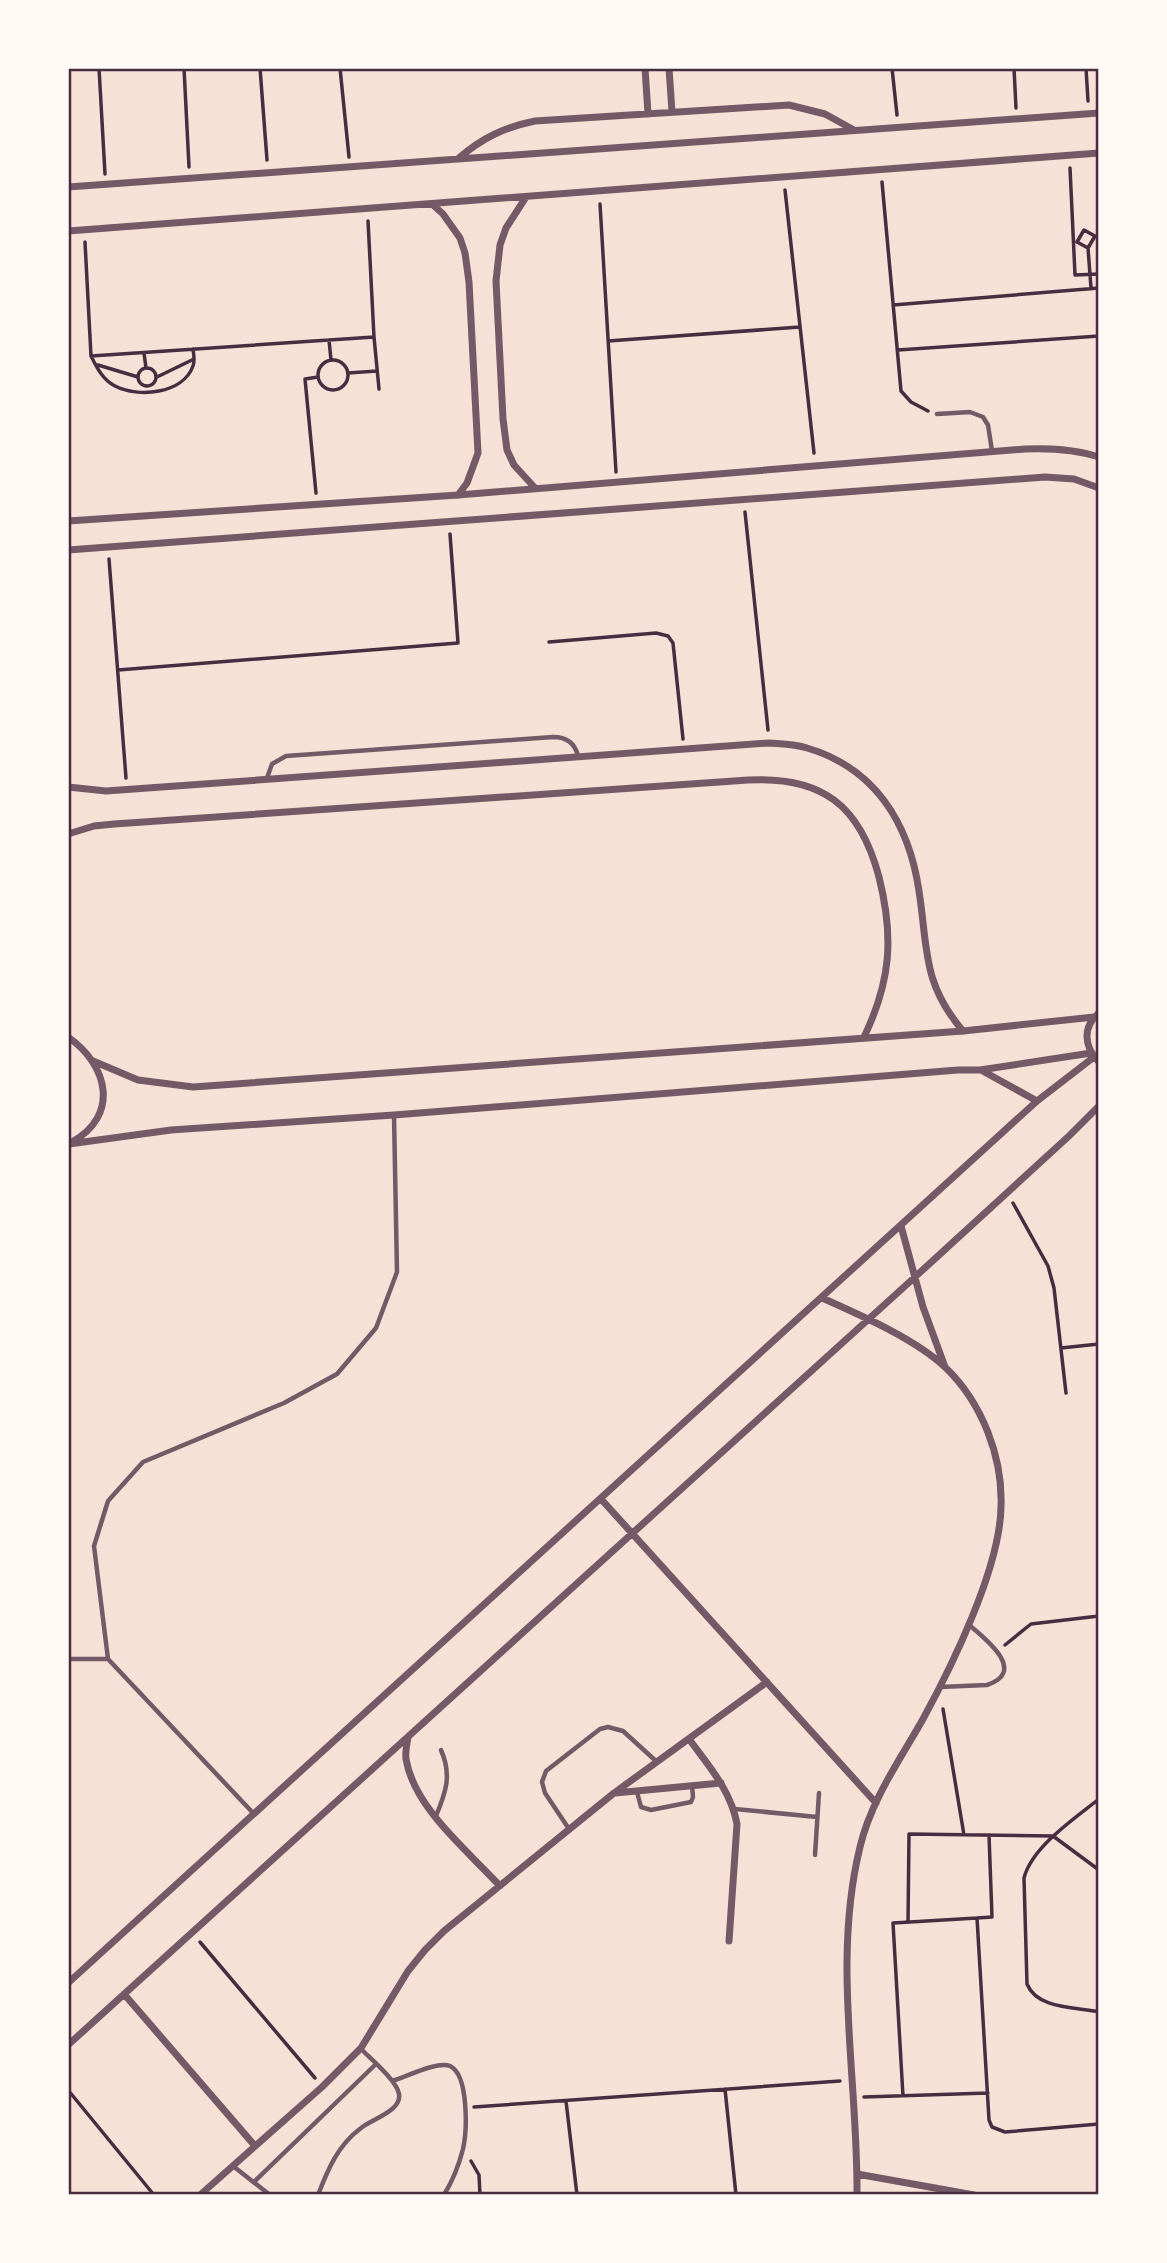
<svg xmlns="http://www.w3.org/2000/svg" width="1167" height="2263" font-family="'DejaVu Sans',sans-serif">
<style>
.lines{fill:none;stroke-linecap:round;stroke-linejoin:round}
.path{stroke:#4a2c40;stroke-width:3.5}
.service{stroke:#755966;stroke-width:4.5}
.minor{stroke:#755966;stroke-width:7}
.neatline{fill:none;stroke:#4a2c40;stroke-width:2.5}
</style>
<rect width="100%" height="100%" fill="#f7e1d7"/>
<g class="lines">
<!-- path -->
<path class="path" d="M99,68l6,106
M184,68l5,99
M260,68l7,92
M340,68l9,89
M892,68l5,47
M1014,68l2,40
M1086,68l2,33
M1070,168l5,107 24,-1
M882,182l19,209 10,11 17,9
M785,190l29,263
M600,204l16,268
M1084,230l11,6 -7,12 -11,-6z
M85,242l6,114 283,-19 -6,-116
M1088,248l3,40
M893,305l206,-17
M374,337l5,52
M329,340l2,20
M608,341l192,-14
M898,350l201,-14
M144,353l2,15
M91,356c6,12 12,24 24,30 23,12 68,8 78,-20 2,-5 1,-11 0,-17
M318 375a15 15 0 1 1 30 0a15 15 0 1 1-30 0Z
M98,365l40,12
M138 377a9 9 0 1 1 18 0a9 9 0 1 1-18 0Z
M348,373l29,-2
M157,377l37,-18
M316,493l-11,-114 13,-2
M745,512l23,218
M109,559l17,219
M549,642l107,-9 12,3 5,7 10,96
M118,670l340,-27 -8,-109
M1013,1203l35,63 6,22 12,105
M1061,1348l38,-4
M1005,1645l26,-21 68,-8
M943,1709l21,126
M1099,1799c-24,19 -67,48 -75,79l3,106c10,25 48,23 72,28
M977,1918l15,-1 -3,-82
M908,1922l1,-88 144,2 46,34
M200,1942l115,136
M725,2089l11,106
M68,2090l86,105
M903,2096l-10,-173 84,-5 12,202 3,7 13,5 94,-8
M864,2097l124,-4
M566,2101l11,94
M474,2107l366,-26
M471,2161l8,14 1,20"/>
<!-- service -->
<path class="service" d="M937,414l33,-2 13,5 5,8 4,26
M267,778l5,-14 14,-8 267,-19c13,0 22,6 25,19
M68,1659h40
M940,1687l47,-2c42,-14 -4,-48 -19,-61
M637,1792l4,15 10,3 40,-8 2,-5 -1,-12
M735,1809l82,8
M254,1814l-146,-155 -14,-113 14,-45 35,-39 141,-59 53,-29 39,-46 21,-56 -3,-157
M436,1816c10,-24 16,-41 5,-66
M569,1829l-24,-36 -3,-11 4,-11 54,-42 8,-2 15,4 34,31
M815,1855l4,-62
M392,2081c14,-4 45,-20 58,-15 19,9 17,65 13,83 -4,16 -10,31 -19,46
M233,2166l37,29
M254,2182l122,-118
M318,2195c10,-26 20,-50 43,-67 11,-9 41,-17 38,-34 -2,-13 -28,-35 -38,-45"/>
<!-- minor -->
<path class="minor" d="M645,68l3,46
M669,68l3,44
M459,158c23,-20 46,-31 76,-37l254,-16 36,9 29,16
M68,187l1031,-74
M526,197l-20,31 -6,17 -4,36 7,138 4,31 7,15 21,23
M432,204l11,10 17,24 5,15 4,29 9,171 -11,30 -9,12
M68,231l1031,-78
M68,521l390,-26 567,-46c26,-1 49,0 74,8
M68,550l977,-73 29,2 25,9
M68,787l38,4 663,-48c13,1 26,1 38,5 68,20 102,75 112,143 9,58 3,92 44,140
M68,834l26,-8 20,-2 634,-44c74,-4 112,25 131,97 15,60 12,104 -15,160
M1099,1013c-17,14 -15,34 0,49
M68,1037c40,28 52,78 4,105
M93,1061l45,19 55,7 770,-56 131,-14
M981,1070l56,31
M69,1144l102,-14 223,-15 564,-45h22l111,-17
M901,1226l22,81 22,60
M822,1298c38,17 94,41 124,70 36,35 57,89 55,139 -1,61 -49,159 -78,212 -23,41 -52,81 -63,128 -28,114 -2,232 -3,348
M601,1499l275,304
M408,1737c-1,7 -3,15 -2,22 8,49 62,92 94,127
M689,1739c20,27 42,52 48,85l-8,117
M615,1793l106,-10
M68,1983l969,-882 57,-44
M124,1994l131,152
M68,2045l847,-768 154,-141 30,-30
M857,2174l117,21
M200,2195l122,-108 39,-39 47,-77 17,-21 19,-19 170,-138 153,-111"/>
</g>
<!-- border -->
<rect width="1167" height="2263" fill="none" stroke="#fffaf5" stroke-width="140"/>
<rect x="70" y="70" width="1027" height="2123" class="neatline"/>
</svg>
